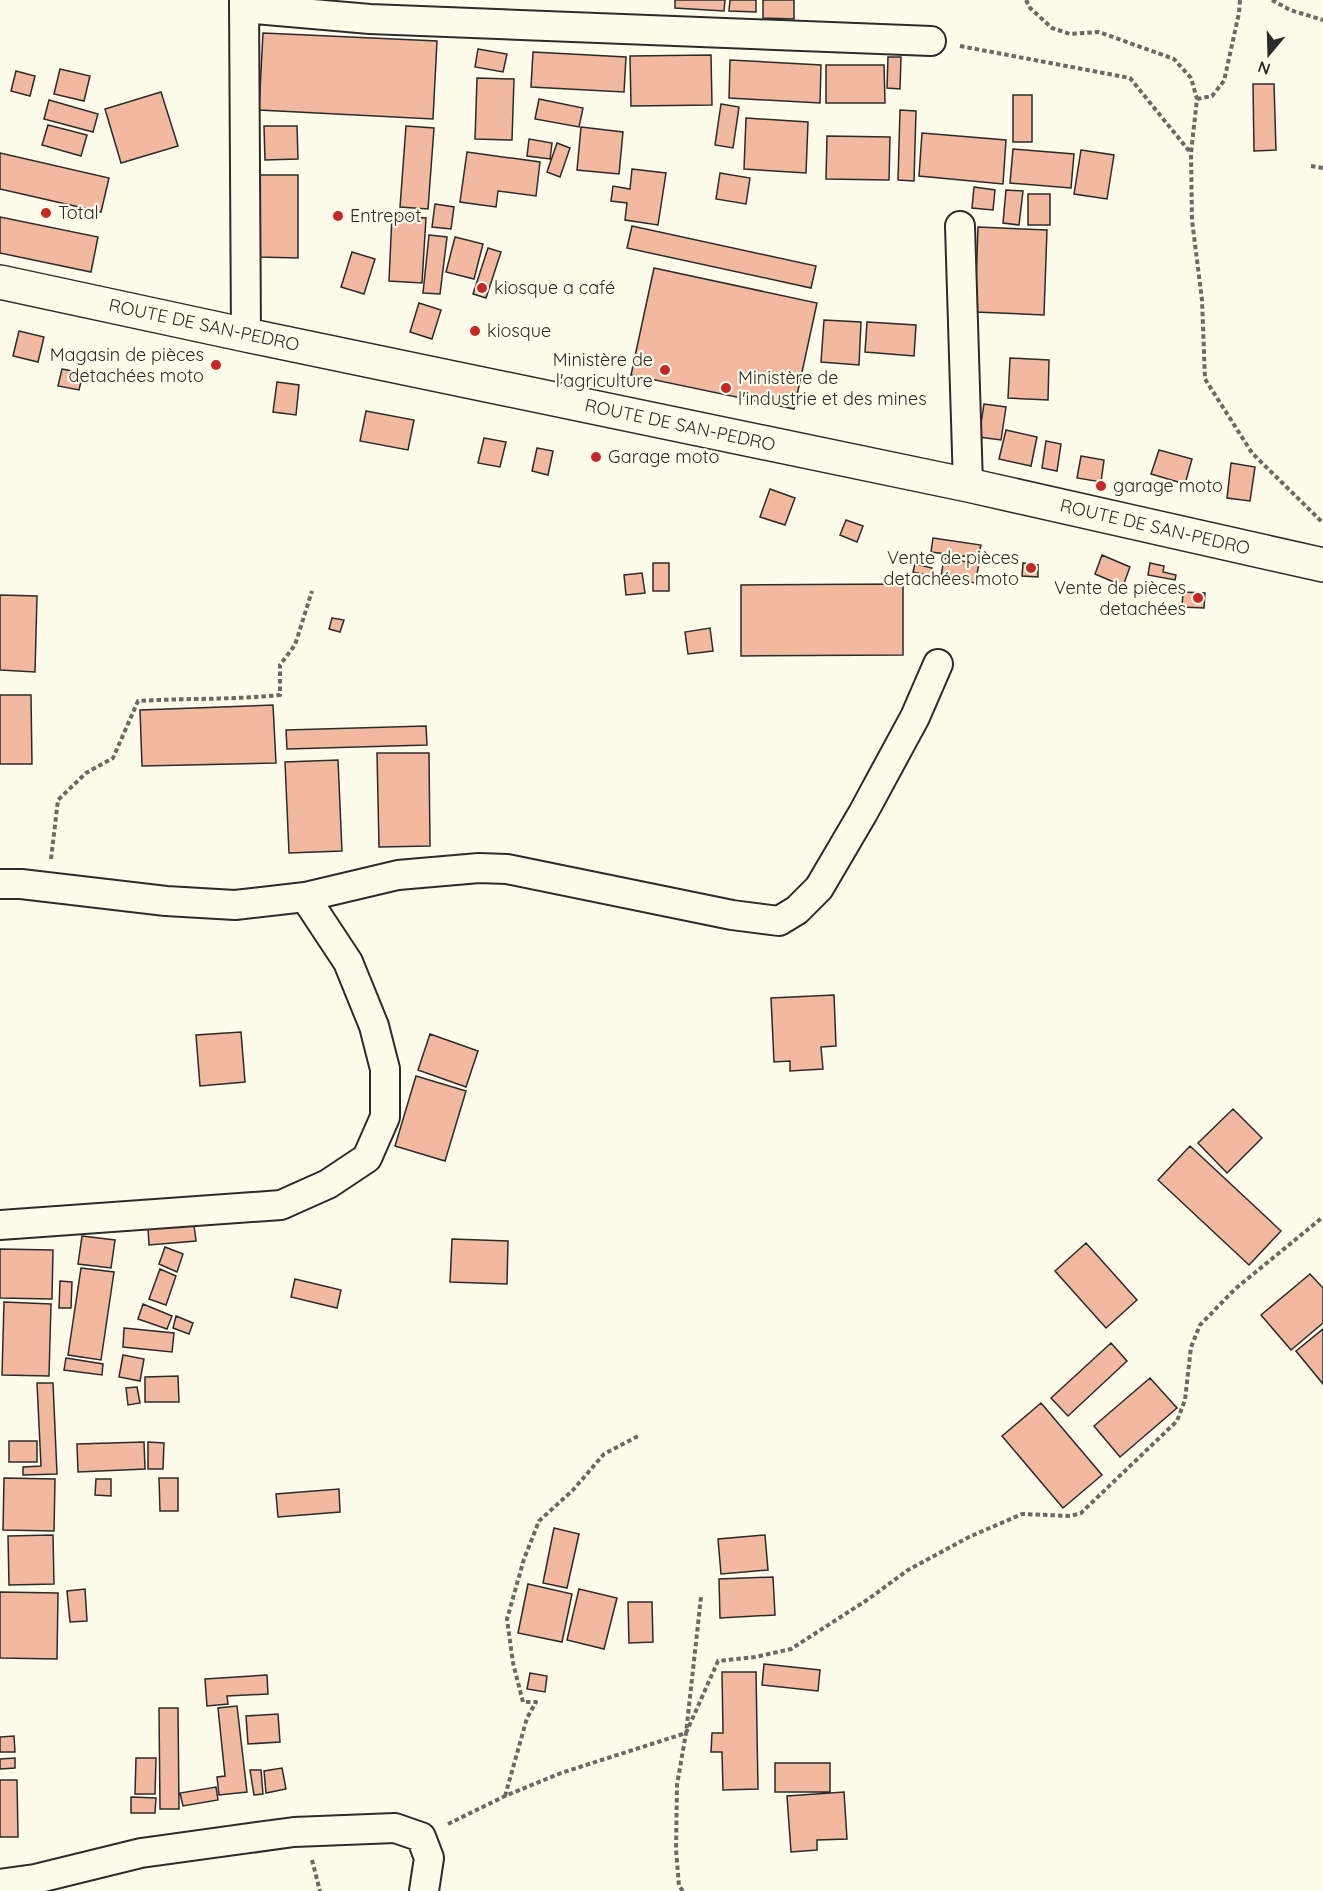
<svg xmlns="http://www.w3.org/2000/svg" width="1323" height="1891" font-family="Quicksand,sans-serif">
<style>
.building{fill:#f2b8a0;stroke:#2b2b2b;stroke-width:1.5}
.lines{fill:none;stroke-linecap:round;stroke-linejoin:round}
.minor-casing{stroke:#2b2b2b;stroke-width:32}
.primary-casing{stroke:#2b2b2b;stroke-width:36}
.path{stroke:#6a6964;stroke-width:4;stroke-dasharray:4.5 3;stroke-linecap:butt}
.minor{stroke:#fdfbea;stroke-width:28}
.primary{stroke:#fdfbea;stroke-width:33}
.poi-dot{fill:#c62828;stroke:#fdfbea;stroke-width:2}
.labels{text-anchor:middle;stroke-width:4.5;stroke-linejoin:round;paint-order:stroke}
.poi-label{font-size:18px;fill:#2b2b2b;stroke:#fdfbea;text-anchor:start}
.street-label{font-size:18px;fill:#2b2b2b;stroke:#fdfbea}
</style>
<rect width="100%" height="100%" fill="#fdfbea"/>
<!-- building -->
<path class="building" d="M675,0h50l-1,11 -49,-3z
M730,0h26v12l-27,-1z
M763,0h31v19l-31,-1z
M263,33l174,8 -4,78 -174,-9z
M478,49l29,5 -4,18 -28,-5z
M533,52l93,5 -2,35 -93,-5z
M711,55l1,50 -81,1 -1,-50z
M888,57h13l-1,32 -13,-1z
M730,60l91,5 -1,38 -91,-5z
M826,65h58l1,38h-59z
M60,69l30,7 -6,25 -30,-7z
M16,71l19,5 -5,20 -19,-5z
M477,78l37,1 -2,61 -37,-1z
M1253,84h21l2,66 -22,1z
M161,92l17,54 -57,17 -16,-54z
M1013,95h19v47h-19z
M539,99l44,9 -4,19 -44,-8z
M49,100l49,14 -5,18 -49,-13z
M721,104l18,3 -6,41 -18,-3z
M900,110l16,1 -2,70 -16,-1z
M746,118l62,4 -2,51 -62,-4z
M48,125l39,10 -6,21 -39,-11z
M264,126h33l1,33 -33,1z
M406,126l28,2 -6,81 -28,-2z
M581,127l42,5 -4,42 -42,-4z
M922,133l84,7 -3,44 -84,-8z
M827,136l63,1 -1,43 -63,-1z
M529,139l23,4 -2,16 -23,-3z
M557,143l13,5 -10,29 -13,-5z
M1013,149l61,5 -3,34 -61,-5z
M1081,150l33,5 -7,44 -33,-5z
M467,152l73,10 -4,34 -38,-5 -2,16 -36,-5z
M0,153l109,25 -8,34 -101,-23z
M632,169l34,4 -8,52 -33,-5 2,-17 -16,-2 2,-15 17,3z
M720,173l30,5 -4,26 -30,-5z
M260,175h38v83l-39,-1z
M974,187l21,3 -2,20 -21,-2z
M1006,190l17,1 -4,34 -16,-2z
M1028,194h22v31h-22z
M435,204l19,3 -3,22 -19,-2z
M392,215l34,3 -4,65 -33,-2z
M0,217l98,20 -7,35 -91,-19z
M632,226l184,40 -5,22 -184,-40z
M978,227l69,3 -3,85 -69,-3z
M429,235l18,2 -7,57 -17,-1z
M455,237l28,7 -9,35 -28,-7z
M488,248l13,4 -15,46 -13,-4z
M352,252l23,7 -11,35 -23,-7z
M654,268l163,35 -23,106 -163,-34z
M419,303l22,7 -9,29 -22,-7z
M824,320l37,2 -2,43 -38,-3z
M867,322l49,3 -2,31 -49,-4z
M19,331l25,6 -6,25 -25,-6z
M1010,358l39,2 -1,40 -40,-2z
M62,369l21,4 -4,17 -21,-4z
M277,382l22,3 -3,30 -23,-3z
M984,404l22,3 -5,33 -22,-3z
M366,411l48,9 -6,30 -48,-9z
M1006,430l31,7 -6,29 -32,-7z
M484,438l22,4 -6,25 -22,-4z
M1046,441l15,3 -4,27 -15,-3z
M537,448l16,3 -5,24 -16,-4z
M1159,450l33,9 -7,25 -34,-10z
M1081,456l23,4 -3,22 -24,-4z
M1231,463l24,4 -5,34 -23,-3z
M770,489l25,9 -10,27 -25,-8z
M846,520l17,6 -6,16 -17,-7z
M933,538l48,7 -3,13 -47,-6z
M1102,555l28,12 -7,19 -28,-12z
M944,558l35,6 -4,19 -34,-6z
M653,563h16v28h-16z
M1023,563l15,2v12l-16,-1z
M1150,563l14,3 -1,6 13,3 -1,5 -27,-5z
M915,564l17,4 -1,8 -18,-4z
M642,573l3,20 -19,2 -2,-20z
M903,584v71l-162,1v-71z
M1183,592l22,1 -1,15 -22,-1z
M0,595l37,1 -2,76 -35,-2z
M332,618l12,2 -4,12 -11,-3z
M710,628l3,23 -25,3 -3,-22z
M0,695h31l1,69h-32z
M273,705l3,58 -134,3 -2,-56z
M426,726l1,19 -140,4 -1,-19z
M377,753h52l1,93 -51,1z
M338,760l4,91 -53,2 -4,-91z
M834,995l2,51 -15,1 2,22 -33,2v-10l-16,1 -3,-64z
M241,1032l4,50 -45,4 -4,-51z
M430,1034l48,17 -12,36 -48,-17z
M416,1076l50,15 -21,70 -50,-15z
M1233,1109l29,29 -35,35 -29,-30z
M1190,1146l91,85 -32,34 -91,-85z
M194,1225l2,16 -47,4 -1,-17z
M82,1236l33,4 -4,28 -33,-4z
M452,1239l56,2 -1,43 -57,-2z
M1086,1243l51,57 -31,28 -51,-57z
M165,1247l18,7 -6,18 -18,-8z
M0,1249l53,1 -1,49 -52,-1z
M81,1268l33,4 -13,88 -33,-5z
M160,1269l16,7 -10,29 -17,-6z
M1310,1274l13,14v35l-32,27 -30,-35z
M295,1279l46,11 -4,18 -46,-11z
M60,1281l12,1 -1,26h-12z
M4,1302l47,2 -2,72 -47,-1z
M143,1304l29,12 -5,13 -29,-10z
M176,1316l17,7 -4,11 -16,-6z
M124,1328l50,5 -2,19 -49,-5z
M1323,1329v55l-27,-33z
M1111,1343l16,18 -59,55 -17,-18z
M123,1355l21,4 -4,22 -21,-4z
M66,1358l37,6 -1,11 -38,-5z
M178,1376l1,26h-34v-25z
M1150,1378l27,30 -57,49 -26,-31z
M37,1383h16l4,91 -34,1v-8l18,-1z
M137,1387l3,16 -12,2 -2,-17z
M1041,1403l61,72 -39,33 -61,-72z
M9,1441h28v21h-28z
M144,1442l1,27 -67,3 -1,-28z
M148,1442l16,1 -1,26h-15z
M4,1478l51,1 -1,52 -51,-1z
M159,1478h19v33h-18z
M96,1479h15v17l-16,-1z
M339,1489l1,23 -62,5 -2,-23z
M554,1528l25,6 -12,54 -24,-5z
M53,1535l1,49 -45,1 -1,-49z
M765,1535l3,35 -47,4 -3,-35z
M773,1577l2,38 -55,3 -1,-39z
M528,1584l44,10 -10,48 -44,-9z
M85,1589l2,32 -17,1 -3,-31z
M579,1589l38,9 -13,51 -37,-9z
M0,1592l58,1 -1,66 -57,-1z
M628,1602h24l1,40 -24,1z
M764,1664l56,6 -2,21 -56,-6z
M722,1672h34l2,117 -35,1 -1,-38h-11l1,-19h11z
M530,1673l17,3 -2,16 -18,-3z
M267,1675l1,19 -41,2 1,8 -21,2 -2,-27z
M237,1706l10,86 -28,3 -2,-18 8,-1 -7,-68z
M159,1708h19l1,101h-19z
M278,1714l2,28 -32,2 -2,-28z
M14,1736l1,16h-15v-15z
M15,1758v10l-15,1v-10z
M136,1758h20l-1,36h-20z
M775,1763h55v29h-55z
M282,1768l4,21 -20,4 -2,-22z
M250,1770h11l2,24 -9,1z
M0,1780h17l1,57h-18z
M216,1787l2,13 -35,6 -3,-13z
M844,1792l3,47 -30,1v10l-26,2 -4,-56z
M131,1797l25,1 -1,15h-24z"/>
<g class="lines">
<!-- minor casing -->
<g class="minor-casing">
<path id="minor" d="M244,0l2,335
M244,8l126,11 561,22
M960,226l8,259
M0,884h21l145,17 69,4 70,-8 93,-22 81,-7 28,1 225,46 47,6 18,-11 22,-22 44,-75 52,-96 23,-53
M0,1225l281,-20 47,-21 39,-26 18,-41v-48l-11,-43 -26,-64 -43,-65
M0,1884l35,-5 106,-26 153,-21 101,-4 26,9 8,21 -5,33"/>
</g>
<!-- primary casing -->
<g class="primary-casing">
<path id="primary" d="M0,282l246,53 722,150 355,80"/>
</g>
<!-- path -->
<path class="path" d="M1026,0l4,8 22,20 18,6 29,-2 75,27 17,19 6,21 -6,54 1,67 10,80 3,79 47,74 71,70
M1272,0l18,10 33,10
M960,46l170,32 60,74
M1197,99l15,-3 12,-15 15,-68 1,-13
M1311,166l12,2
M51,859l7,-59 28,-27 27,-15 25,-57c47,-3 94,-1 142,-6v-30l15,-20 17,-54
M505,1796l22,-78 9,-16h-13l-10,-39 -6,-44 17,-60 15,-38 34,-31 31,-36 36,-19
M448,1824l57,-28 56,-23 125,-40 32,-72 37,-4 36,-8 76,-49 41,-30 61,-33 53,-23 49,2 10,-3 96,-92 8,-21 6,-53 9,-22 35,-36 88,-72
M312,1860l8,31
M683,1891l-4,-5 -3,-36 1,-65 9,-52 15,-136"/>
<!-- minor -->
<use href="#minor" class="minor"/>
<!-- primary -->
<use href="#primary" class="primary"/>
</g>
<!-- markers -->
<g class="poi-dot">
<circle cx="46" cy="213" r="6"/>
<circle cx="338" cy="216" r="6"/>
<circle cx="482" cy="288" r="6"/>
<circle cx="475" cy="331" r="6"/>
<circle cx="216" cy="365" r="6"/>
<circle cx="665" cy="370" r="6"/>
<circle cx="726" cy="388" r="6"/>
<circle cx="596" cy="457" r="6"/>
<circle cx="1101" cy="486" r="6"/>
<circle cx="1031" cy="568" r="6"/>
<circle cx="1198" cy="598" r="6"/>
</g>
<g class="labels">
<!-- poi labels -->
<g class="poi-label">
<text x="58" y="219">Total</text>
<text x="350" y="222">Entrepot</text>
<text x="494" y="294">kiosque a café</text>
<text x="487" y="337">kiosque</text>
<text x="204" y="361" text-anchor="end">Magasin de pièces<tspan x="204" dy="21">detachées moto</tspan></text>
<text x="653" y="366" text-anchor="end">Ministère de<tspan x="653" dy="21">l'agriculture</tspan></text>
<text x="738" y="384">Ministère de<tspan x="738" dy="21">l'industrie et des mines</tspan></text>
<text x="608" y="463">Garage moto</text>
<text x="1113" y="492">garage moto</text>
<text x="1019" y="564" text-anchor="end">Vente de pièces<tspan x="1019" dy="21">detachées moto</tspan></text>
<text x="1186" y="594" text-anchor="end">Vente de pièces<tspan x="1186" dy="21">detachées</tspan></text>
</g>
<!-- street labels -->
<g class="street-label">
<text transform="translate(204 325) rotate(12)" y="6">ROUTE DE SAN-PEDRO</text>
<text transform="translate(680 425) rotate(12)" y="6">ROUTE DE SAN-PEDRO</text>
<text transform="translate(1155 527) rotate(13)" y="6">ROUTE DE SAN-PEDRO</text>
</g>
</g>
<!-- north arrow -->
<g transform="translate(1269 54) rotate(199)" stroke="#fdfbea" stroke-width="4.5" paint-order="stroke">
<path d="M0-4.5L10 22L0 15L-10 22Z" fill="#2b2b2b"/>
<text y="-9" font-size="16" font-weight="bold" text-anchor="middle" fill="#2b2b2b">N</text>
</g>
</svg>
